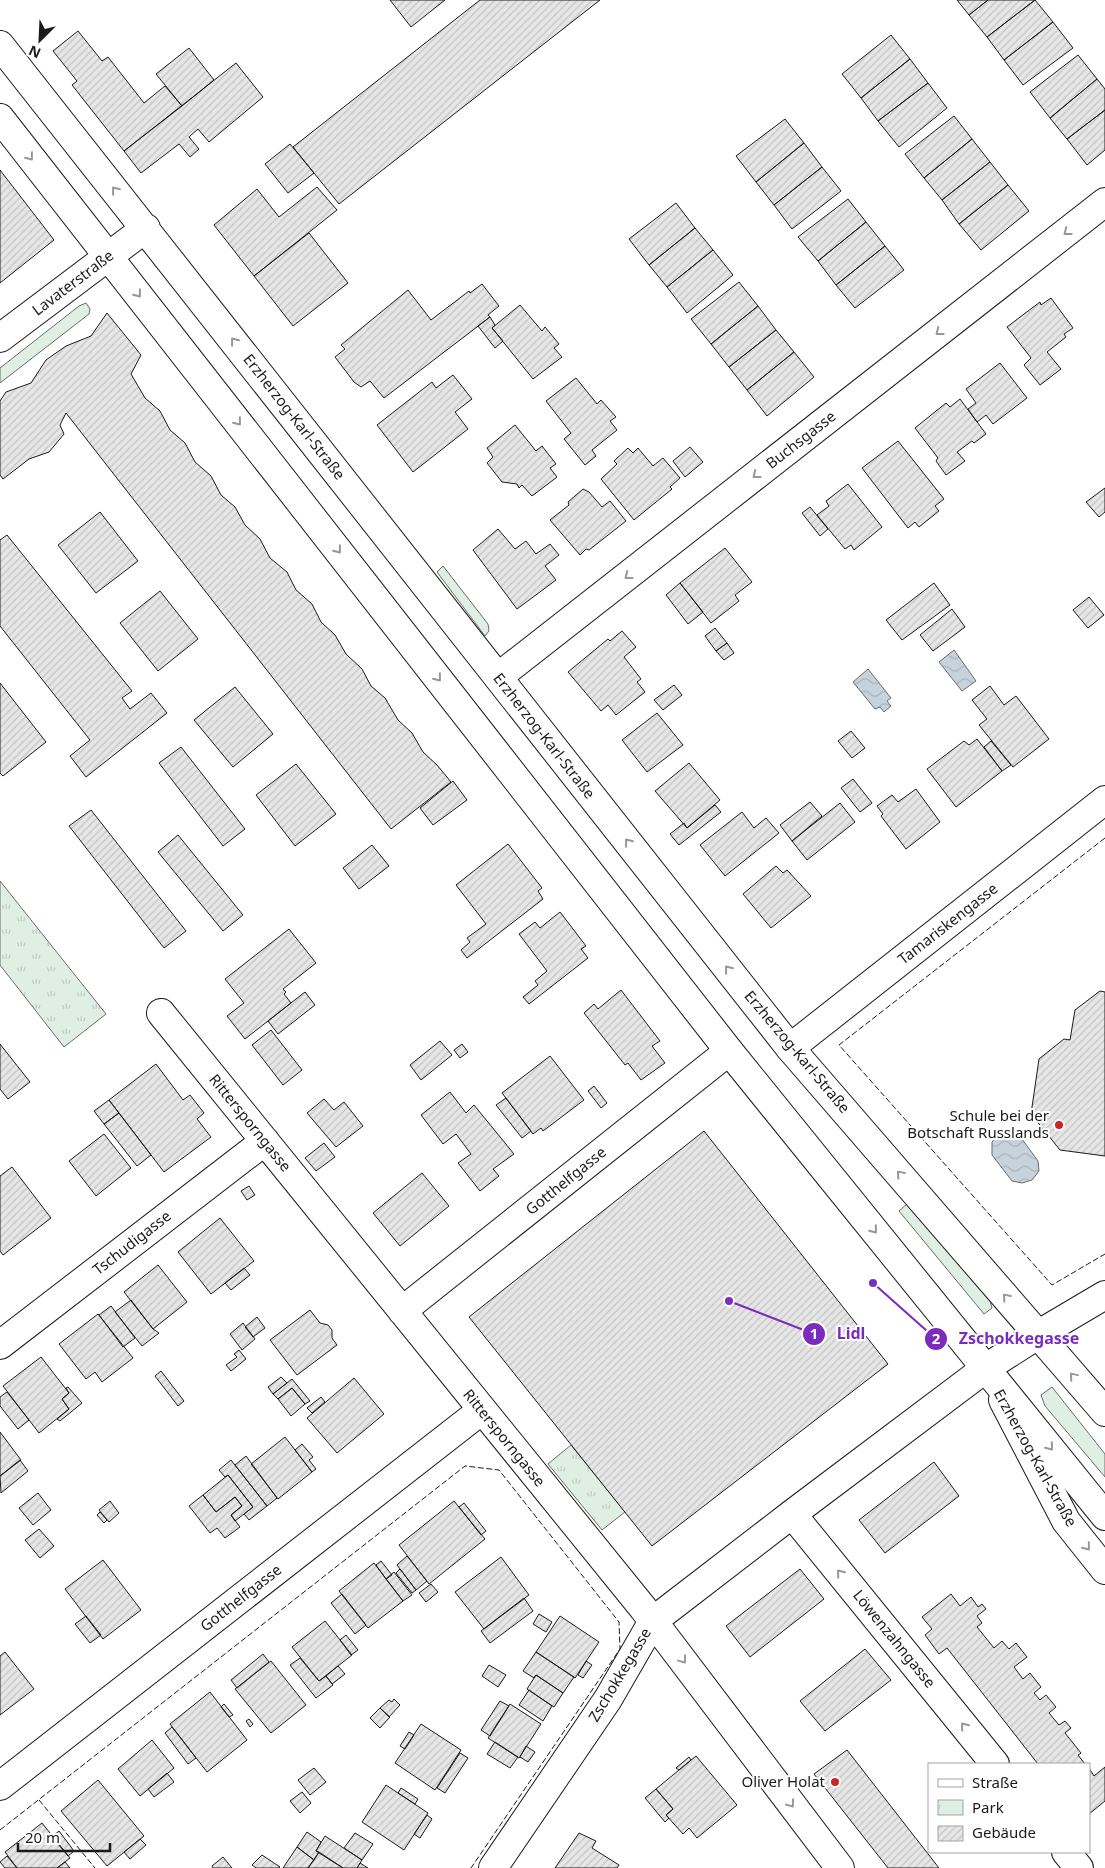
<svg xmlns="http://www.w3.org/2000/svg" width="1105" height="1868" font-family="'Noto Sans',sans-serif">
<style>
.grass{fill:#e0efe3;stroke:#6a6a6a}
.park{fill:url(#park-tufts);stroke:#6a6a6a}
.water{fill:url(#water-waves);stroke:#6a6a6a}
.building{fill:url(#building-hatch);stroke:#1a1a1a}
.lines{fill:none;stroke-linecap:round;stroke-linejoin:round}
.minor-casing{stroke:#1a1a1a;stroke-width:30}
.major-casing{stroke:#1a1a1a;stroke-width:30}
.minor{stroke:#fff;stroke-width:28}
.major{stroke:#fff;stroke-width:28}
.fence{stroke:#1a1a1a;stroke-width:1;stroke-dasharray:6 2.5;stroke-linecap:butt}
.oneway{stroke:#989898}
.poi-dot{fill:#c62828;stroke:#fff;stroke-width:2}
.labels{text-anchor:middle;stroke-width:4;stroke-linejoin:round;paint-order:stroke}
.street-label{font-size:15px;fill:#1a1a1a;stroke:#fff}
.poi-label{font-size:15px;fill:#1a1a1a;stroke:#fff;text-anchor:end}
.leader{fill:none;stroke:#7b2cbf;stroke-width:2}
.callout-dot{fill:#7b2cbf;stroke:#fff;stroke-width:2}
.mark-label{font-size:15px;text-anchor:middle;font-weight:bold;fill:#fff}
.callout-label{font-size:16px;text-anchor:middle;font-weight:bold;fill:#7b2cbf;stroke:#fff;stroke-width:4;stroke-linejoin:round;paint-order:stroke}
</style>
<defs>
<pattern id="park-tufts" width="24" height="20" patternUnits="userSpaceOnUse" patternTransform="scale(1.25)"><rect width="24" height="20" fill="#e0efe3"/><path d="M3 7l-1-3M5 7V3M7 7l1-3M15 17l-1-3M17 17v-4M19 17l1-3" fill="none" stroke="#c0ccc2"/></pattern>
<pattern id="water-waves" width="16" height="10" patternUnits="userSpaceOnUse" patternTransform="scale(1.25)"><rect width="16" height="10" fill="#c6d2dc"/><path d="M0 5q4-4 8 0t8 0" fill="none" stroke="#aab4bc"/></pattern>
<pattern id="building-hatch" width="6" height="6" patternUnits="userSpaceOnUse" patternTransform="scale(1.25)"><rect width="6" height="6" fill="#e6e6e6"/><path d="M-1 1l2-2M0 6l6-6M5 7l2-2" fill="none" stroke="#c5c5c5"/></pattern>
</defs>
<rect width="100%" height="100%" fill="#fff"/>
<!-- grass -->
<path class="grass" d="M86,303l4,6 -1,5 -89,69v-15l79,-62z
M443,566l45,58 1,7 -4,5 -48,-64z
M907,1204l82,93 3,11 -8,6 -85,-103z
M1052,1387l53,67v23l-60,-71 -4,-11z"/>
<!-- park -->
<path class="park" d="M0,881l106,133 -42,33 -64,-82z
M571,1445l54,67 -23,18 -54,-66z"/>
<!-- water -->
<path class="water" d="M954,650l22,31 -14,10 -23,-29z
M868,669l23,29 -4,3 4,5 -7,6 -4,-5 -5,2 -22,-27z
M1008,1130l11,5 19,26 1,10 -7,9 -10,3 -10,-2 -20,-26v-13l7,-8z"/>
<!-- building -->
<path class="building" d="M390,0h55l-34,27z
M480,0h120l-261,204 -46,-57z
M957,0h31l-19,15z
M988,0h47l-48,37 -18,-22z
M1035,0l18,22 -49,38 -17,-23z
M1053,22l20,26 -50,37 -19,-25z
M78,31l24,30 6,-4 36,46 21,-17 17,20 -58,45 -52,-66 5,-4 -24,-30z
M891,35l19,24 -49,39 -19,-24z
M189,48l25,32 -32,26 -26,-32z
M1078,55l19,24 -47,39 -20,-26z
M910,59l18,24 -50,38 -17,-23z
M236,63l27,34 -54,45 -11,-13 -9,8 10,12 -9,8 -11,-13 -38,29 -17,-22z
M1097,79l8,10v21l-38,29 -17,-21z
M928,83l19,25 -48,39 -21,-26z
M1105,110v40l-18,15 -20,-26z
M954,116l18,23 -48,39 -19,-24z
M785,119l19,24 -48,39 -20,-26z
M972,139l18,23 -48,38 -18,-22z
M804,143l18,24 -48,38 -18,-23z
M290,144l24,29 -26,20 -23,-29z
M990,162l18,23 -49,39 -17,-24z
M822,167l19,24 -49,38 -18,-24z
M0,170l54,70 -54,43z
M1008,185l21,26 -48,39 -22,-26z
M317,187l20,23 -83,66 -40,-51 43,-36 22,28z
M848,199l18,23 -48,39 -20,-24z
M676,203l19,25 -46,37 -20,-26z
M866,222l19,24 -49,39 -18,-24z
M695,228l18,22 -46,37 -18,-22z
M309,233l39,50 -55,43 -39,-50z
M885,246l19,24 -49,38 -19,-23z
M713,250l20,25 -46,38 -20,-26z
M739,282l19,24 -47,38 -20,-25z
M482,284l17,22 -11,9 2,2 -106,81 -14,-17 -9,6 -7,-5 -19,-25 10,-8 -4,-4 67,-55 23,30 38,-29 1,2z
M1051,298l22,30 -9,6 2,3 -19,15 14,17 -21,16 -16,-20 7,-7 -24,-31 33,-25 1,3z
M520,305l22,26 3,-4 14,17 -5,4 8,9 -29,22 -41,-51z
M758,306l18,24 -47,37 -18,-23z
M107,313l34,42 -10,19 14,24 15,13 10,19 15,13 10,19 16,14 10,19 14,12 10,18 15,14 10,19 17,14 9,18 16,14 9,18 14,13 11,19 16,15 9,17 14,12 13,22 14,13 11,19 14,13 14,17 -60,47 -325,-416 -6,12 4,9 -15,18 -20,7 -26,20 -3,-4v-74l6,-9 25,-9 15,-23 20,-14 25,-10z
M490,317l5,8 -3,3 11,13 -8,7 -17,-22z
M776,330l18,22 -47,38 -18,-23z
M794,352l20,25 -47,39 -20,-26z
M1000,363l27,35 -34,26 -7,-9 -9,7 -9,-13 8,-6 -10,-14z
M453,375l19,24 -17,13 13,17 -55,43 -36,-47 55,-43 4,6z
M576,378l21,26 4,-4 15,17 -6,4 7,9 -25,20 4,6 -11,9 -21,-26 7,-6 -25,-32z
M960,399l26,35 -12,9 -2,-2 -15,11 8,9 -19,14 -10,-14 2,-3 -23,-30 31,-25 4,4z
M515,425l21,26 6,-5 14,18 -6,4 7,9 -25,19 -10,-11 -3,3 -2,-4 -15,-2 -15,-19 6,-6 -6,-9z
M898,441l46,58 -9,7 4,5 -20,16 -4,-5 -7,6 -46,-60z
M690,447l13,15 -18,15 -12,-16z
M628,448l5,5 5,-5 15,18 10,-8 17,20 -10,9 2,2 -38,31 -33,-41 16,-15 -3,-3z
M848,484l34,43 -28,23 -3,-5 -6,4 -28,-34 12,-9 -3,-5z
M1105,488v24l-6,5 -13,-15z
M583,489l6,3 13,15 8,-6 16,20 -37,29 -3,-1 -6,6 -30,-35 19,-15 -1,-3z
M810,507l18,22 -8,7 -18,-23z
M100,512l38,49 -42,32 -38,-48z
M498,529l17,20 11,-8 10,13 14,-10 9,11 -14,11 11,14 -39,29 -44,-59z
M7,535l125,156 -10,7 8,11 21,-16 16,20 -81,64 -16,-21 20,-16 -90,-114v-86z
M725,548l27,34 -17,13 4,6 -28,22 -31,-40z
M680,583l23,29 -15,12 -22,-29z
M934,583l16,22 -48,35 -16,-20z
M160,591l38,48 -40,32 -38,-48z
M1089,597l15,18 -16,13 -15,-18z
M952,609l13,18 -32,24 -13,-16z
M715,628l12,15 -11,8 -11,-15z
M622,631l14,16 -12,10 17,22 -4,3 8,10 -29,23 -8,-10 -7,6 -33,-39 40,-33 2,2z
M727,643l7,10 -10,7 -8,-9z
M0,683l46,59 -43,34 -3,-3z
M674,685l8,10 -19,15 -9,-10z
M990,686l14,19 12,-9 33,43 -36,28 -34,-42 8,-6 -15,-19z
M235,687l38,47 -40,33 -39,-47z
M657,713l26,32 -36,27 -25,-32z
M851,731l14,17 -13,10 -14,-17z
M977,739l25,32 -46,36 -29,-38 37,-28 5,4z
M991,741l20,24 -9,6 -18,-24z
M181,747l64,82 -22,17 -64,-83z
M689,763l31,37 -33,28 -32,-37z
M296,764l40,50 -41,32 -39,-51z
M853,779l19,24 -12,9 -19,-24z
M453,781l14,19 -34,25 -13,-17z
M916,789l24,33 -34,27 -25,-33 2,-2 -6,-8 15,-11 6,7z
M810,802l12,14 -30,25 -12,-16z
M840,803l15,19 -48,38 -15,-19z
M715,805l6,7 -42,33 -9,-11 14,-11 3,5z
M91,810l95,121 -22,17 -95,-122z
M742,812l12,16 12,-10 13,15 -54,43 -25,-31z
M178,835l65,80 -20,16 -65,-79z
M508,844l34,44 -4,3 5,8 -76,59 -6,-8 9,-8 -3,-4 19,-14 -30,-39z
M372,845l17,21 -30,23 -16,-21z
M776,866l7,7 4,-3 24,26 -40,32 -28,-34z
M560,912l26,34 -5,3 7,9 -59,46 -6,-7 15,-12 -3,-4 12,-10 -28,-37 16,-12 5,6z
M289,929l27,34 -33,26 3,3 -2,2 7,9 -46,36 -18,-23 17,-13 -19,-24z
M621,990l39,51 -8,5 13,17 -24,17 -13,-17 -3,2 -41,-52 10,-9 4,5z
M1100,991l5,1v164l-45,-6 -29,-36 8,-55 25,-20 6,1 5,-30z
M305,992l10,13 -37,29 -10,-13z
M271,1030l31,40 -19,15 -31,-40z
M440,1041l12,14 -31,25 -11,-15z
M0,1044l30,38 -22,17 -8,-10z
M462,1044l6,8 -8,6 -6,-8z
M550,1056l34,44 -41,31 -2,-3 -8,6 -31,-41z
M156,1064l27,36 7,-5 14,18 -7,6 14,18 -47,35 -55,-72z
M594,1086l13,17 -6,5 -13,-17z
M450,1092l16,21 8,-8 40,49 -21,15 6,7 -19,15 -22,-28 13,-9 -15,-20 -13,10 -22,-29z
M506,1098l25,33 -9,7 -26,-33z
M324,1099l10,11 10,-8 19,24 -27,21 -29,-34z
M109,1100l10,13 -15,11 -10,-13z
M119,1113l32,42 -14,11 -33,-42z
M704,1131l184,233 -236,182 -183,-229z
M104,1134l27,34 -35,28 -27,-35z
M324,1143l11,14 -19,14 -11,-13z
M12,1167l39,51 -48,37 -3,-4v-75z
M422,1173l27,33 -49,40 -27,-33z
M249,1186l6,9 -8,5 -6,-9z
M220,1218l34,43 -43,33 -33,-42z
M158,1265l29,37 -34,27 -29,-37z
M244,1268l6,7 -19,15 -6,-7z
M131,1300l22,29 6,4 -17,13 -27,-34z
M111,1306l24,32 -12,9 -24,-32z
M310,1310l10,13 8,2 4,5v8l5,7 -40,30 -27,-35z
M98,1314l35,44 -31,24 -7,-10 -9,7 -27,-35z
M257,1317l8,11 -12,9 -8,-10z
M243,1323l12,16 -13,11 -12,-16z
M239,1350l7,9 -15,12 -5,-6 11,-8 -3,-3z
M41,1357l28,36 -7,6 7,10 -30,24 -36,-47z
M161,1371l23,30 -6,5 -23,-30z
M281,1377l6,6 -14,11 -5,-7z
M354,1378l30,36 -47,39 -30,-35z
M292,1379l18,22 -5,3 -13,-16 -14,11 -5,-5z
M68,1387l14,16 -22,18 -3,-2 12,-10 -7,-10 7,-6 -3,-5z
M292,1388l13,16 -14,12 -13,-17z
M7,1392l22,28 -11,9 -18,-23v-9z
M321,1397l4,5 -13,11 -5,-5z
M0,1432l21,28 -21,16z
M285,1437l27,35 -34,27 -27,-35z
M302,1444l11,13 -4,3 7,9 -4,3 -17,-22z
M246,1456l31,42 -10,8 -32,-41z
M20,1460l8,11 -27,22 -1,-17z
M231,1460l36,46 -18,14 -5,-6 9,-7 -25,-32 -3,2 -6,-7z
M934,1462l25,34 -74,57 -26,-33z
M228,1475l25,32 -18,14 -4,-6 11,-9 -7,-9 -19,15 -13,-17z
M38,1493l13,17 -18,15 -14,-17z
M203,1495l13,17 19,-15 7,9 -11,9 9,12 -15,11 -8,-10 -7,5 -21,-27z
M110,1501l9,12 -10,9 -10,-12z
M454,1501l31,38 -56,45 -30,-39z
M464,1503l22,28 -5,4 -22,-28z
M100,1512l7,8 -3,3 -7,-8z
M39,1529l15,17 -14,12 -15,-18z
M407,1556l20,25 -11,9 -19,-25z
M501,1557l28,38 -45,34 -29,-37z
M103,1560l38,50 -38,29 -38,-50z
M381,1561l11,14 -6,4 -10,-14z
M374,1563l29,38 -35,27 -29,-37z
M400,1569l16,21 -4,3 -16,-20z
M800,1569l24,30 -74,58 -24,-31z
M394,1572l18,23 -9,6 -17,-22z
M431,1584l7,8 -12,10 -7,-9z
M342,1594l24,31 -11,9 -24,-31z
M951,1594l9,12 11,-9 7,10 4,-3 4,5 -9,7 5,7 -5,4 17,21 8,-7 7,8 7,-6 11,14 -13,10 9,12 7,-6 11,14 -7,6 6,7 6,-5 10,12 -7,6 10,12 6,-4 6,7 -6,5 16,20 -3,2 7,9h-47l-91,-116 -8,6 -14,-19 7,-6 -10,-12z
M524,1598l9,13 -43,32 -9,-12z
M539,1614l13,8 -6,10 -13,-8z
M86,1616l15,19 -11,8 -15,-19z
M560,1616l39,26 -24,36 -39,-26z
M325,1621l27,34 -33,26 -27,-34z
M346,1635l12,15 -7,5 -11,-15z
M865,1649l26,31 -66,51 -25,-30z
M5,1652l29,37 -34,26v-59z
M536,1652l38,25 -11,16 -27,-18 -2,3 -11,-7z
M263,1654l6,8 -32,26 -6,-8z
M300,1658l19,23 7,-5 7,9 -17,13 -26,-33z
M271,1661l35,44 -35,28 -36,-44z
M586,1661l6,4 -9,13 -5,-3z
M489,1665l17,10 -8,12 -16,-11z
M338,1666l7,8 -13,10 -6,-8z
M536,1675l27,18 -9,14 -27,-18z
M529,1690l23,16 -9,15 -24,-16z
M210,1692l37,48 -40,32 -37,-48z
M394,1699l6,6 -11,12 -9,-9 9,-8 3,2z
M500,1701l9,5 -19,30 -9,-6z
M224,1704l9,11 -4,2 -8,-10z
M510,1704l31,20 -22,34 -31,-20z
M380,1708l10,9 -10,11 -10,-10z
M249,1719l4,5 -3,3 -4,-6z
M421,1724l40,26 -26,40 -40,-27z
M172,1727l24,31 -8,6 -23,-31z
M409,1732l5,3 -9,14 -5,-3z
M152,1740l22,28 -34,28 -22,-27z
M495,1742l23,15 -8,11 -23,-14z
M526,1746l9,6 -7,10 -8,-5z
M847,1750l92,118h-51l-74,-94z
M460,1753l8,5 -23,35 -8,-5z
M696,1756l41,49 -40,33 -8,-10 -6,6 -17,-19 7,-6 -17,-20z
M689,1757l2,3 -12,10 -3,-2z
M1105,1767v34l-16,13v-46l5,8z
M314,1768l12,14 -16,13 -12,-15z
M167,1773l7,9 -20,15 -6,-8z
M98,1780l46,56 -37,30 -46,-55z
M386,1785l42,28 -24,37 -42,-28z
M401,1788l17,11 -3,5 -17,-11z
M656,1789l17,20 -7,6 3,3 -4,4 -20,-24z
M302,1792l9,11 -11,10 -10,-12z
M427,1815l5,4 -12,19 -6,-4z
M42,1823l28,35 -13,10h-40l-12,-16z
M59,1831l15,20 -6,5 -16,-19z
M307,1832l14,10 -5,9 3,1 -5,8 -17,-13z
M355,1833l18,11 -11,16 -18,-12z
M579,1833l17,8 -4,7 27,17 -2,3h-62z
M325,1836l37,24 -5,8h-14l-27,-17z
M140,1839l6,6 -16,14 -6,-7z
M297,1847l17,13 -6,8h-25z
M319,1852l24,16h-35z
M262,1855l18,12 -1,1h-23l-4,-3z
M7,1856l10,12h-12l-5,-6z
M223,1857l9,11h-19l-1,-2z
M65,1862l5,6h-13z
M360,1863l8,5h-11z"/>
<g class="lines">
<!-- minor casing -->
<g class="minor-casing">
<path id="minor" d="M498,677l607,-475
M161,1013l482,595 197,260
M790,1048l315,-248
M402,1311l327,-260
M0,1345l265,-204
M1003,1400l63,121 39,49
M792,1514l203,250
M0,1786l482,-376
M1066,1852l13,16
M493,1868l115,-169 45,-78 139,-107 194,-146 53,-34 66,-39"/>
</g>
<!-- major casing -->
<g class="major-casing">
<path id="major" d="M0,45l790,1003 315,364
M0,118l729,933 376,465
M0,338l146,-110"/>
</g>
<!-- minor -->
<use href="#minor" class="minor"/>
<!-- major -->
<use href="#major" class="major"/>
<!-- fence -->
<path class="fence" d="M1105,838l-266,207 213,240 53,-31
M39,1800l56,68
M0,1830l465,-364 34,4 120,152 1,27 -149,219"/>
</g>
<!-- one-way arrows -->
<defs><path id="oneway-chevron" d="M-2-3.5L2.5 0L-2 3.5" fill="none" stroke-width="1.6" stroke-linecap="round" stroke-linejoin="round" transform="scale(1.25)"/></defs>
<g class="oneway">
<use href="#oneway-chevron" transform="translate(30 157) rotate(52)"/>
<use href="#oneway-chevron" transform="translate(115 190) rotate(-128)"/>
<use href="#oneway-chevron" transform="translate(1067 232) rotate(142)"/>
<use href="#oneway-chevron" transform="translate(138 294) rotate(52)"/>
<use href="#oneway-chevron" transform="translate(939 332) rotate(142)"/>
<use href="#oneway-chevron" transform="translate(234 341) rotate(-128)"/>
<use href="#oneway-chevron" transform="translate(238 422) rotate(52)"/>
<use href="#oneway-chevron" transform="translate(756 475) rotate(142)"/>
<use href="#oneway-chevron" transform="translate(338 550) rotate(52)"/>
<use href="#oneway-chevron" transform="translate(628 576) rotate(142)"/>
<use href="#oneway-chevron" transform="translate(438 678) rotate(52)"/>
<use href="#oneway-chevron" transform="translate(628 842) rotate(-128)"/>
<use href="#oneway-chevron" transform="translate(728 969) rotate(-128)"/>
<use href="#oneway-chevron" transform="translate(900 1174) rotate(-131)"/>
<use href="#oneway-chevron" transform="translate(874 1230) rotate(51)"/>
<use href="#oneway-chevron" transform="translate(1006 1297) rotate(-131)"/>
<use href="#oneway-chevron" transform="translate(1073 1376) rotate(-130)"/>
<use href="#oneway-chevron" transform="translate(1050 1447) rotate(51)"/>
<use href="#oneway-chevron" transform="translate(1087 1547) rotate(51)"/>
<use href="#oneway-chevron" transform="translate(840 1573) rotate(-129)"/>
<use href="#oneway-chevron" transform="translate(683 1660) rotate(53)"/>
<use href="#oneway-chevron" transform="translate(964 1726) rotate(-129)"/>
<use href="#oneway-chevron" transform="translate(791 1804) rotate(53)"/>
</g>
<!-- markers -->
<g class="poi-dot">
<circle cx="1059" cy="1125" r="5"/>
<circle cx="835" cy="1782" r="5"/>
</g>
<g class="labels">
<!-- street labels -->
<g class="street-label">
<text transform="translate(73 283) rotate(-37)" y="5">Lavaterstraße</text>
<text transform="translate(294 417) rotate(52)" y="5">Erzherzog-Karl-Straße</text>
<text transform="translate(801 440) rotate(-38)" y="5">Buchsgasse</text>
<text transform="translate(544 736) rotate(52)" y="5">Erzherzog-Karl-Straße</text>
<text transform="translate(948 924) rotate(-38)" y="5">Tamariskengasse</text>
<text transform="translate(797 1052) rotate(50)" y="5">Erzherzog-Karl-Straße</text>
<text transform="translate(250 1123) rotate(51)" y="5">Rittersporngasse</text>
<text transform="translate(566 1181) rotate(-39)" y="5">Gotthelfgasse</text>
<text transform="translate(132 1243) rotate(-38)" y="5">Tschudigasse</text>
<text transform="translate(504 1438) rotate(51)" y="5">Rittersporngasse</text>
<text transform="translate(1035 1458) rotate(61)" y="5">Erzherzog-Karl-Straße</text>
<text transform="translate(241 1598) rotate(-38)" y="5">Gotthelfgasse</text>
<text transform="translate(894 1639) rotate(51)" y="5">Löwenzahngasse</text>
<text transform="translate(620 1675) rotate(-59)" y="5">Zschokkegasse</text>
</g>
<!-- poi labels -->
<g class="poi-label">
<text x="1049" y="1121">Schule bei der<tspan x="1049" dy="17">Botschaft Russlands</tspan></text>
<text x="825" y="1787">Oliver Holat</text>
</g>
</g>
<!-- callouts -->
<path class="leader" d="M729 1301L814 1334M873 1283L936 1339"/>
<g class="callout-dot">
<circle cx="729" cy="1301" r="5"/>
<circle cx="873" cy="1283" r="5"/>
<circle cx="814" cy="1334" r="12"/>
<circle cx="936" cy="1339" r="12"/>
</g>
<g class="mark-label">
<text x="814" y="1339">1</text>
<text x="936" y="1344">2</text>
</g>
<g class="callout-label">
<text x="851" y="1339">Lidl</text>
<text x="1019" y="1344">Zschokkegasse</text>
</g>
<!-- legend -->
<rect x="928" y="1763" width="162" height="90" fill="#ffffff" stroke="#a3a3a3"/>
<rect x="938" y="1779" width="25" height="8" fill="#ffffff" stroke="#a3a3a3"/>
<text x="972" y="1788" font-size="15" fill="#1a1a1a">Straße</text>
<rect x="938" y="1800" width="25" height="15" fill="url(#park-tufts)" stroke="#a3a3a3"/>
<text x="972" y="1813" font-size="15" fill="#1a1a1a">Park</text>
<rect x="938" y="1826" width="25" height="15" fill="url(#building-hatch)" stroke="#a3a3a3"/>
<text x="972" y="1838" font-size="15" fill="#1a1a1a">Gebäude</text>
<!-- north arrow -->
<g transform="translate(40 40) rotate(204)" stroke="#ffffff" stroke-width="4" paint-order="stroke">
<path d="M0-4L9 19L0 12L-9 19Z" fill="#1a1a1a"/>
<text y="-8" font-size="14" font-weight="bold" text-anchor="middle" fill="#1a1a1a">N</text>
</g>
<!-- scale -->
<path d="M18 1843v8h92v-8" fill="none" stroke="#1a1a1a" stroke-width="2.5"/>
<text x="25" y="1843" font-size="15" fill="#1a1a1a" stroke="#ffffff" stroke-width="4" paint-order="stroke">20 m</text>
</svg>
